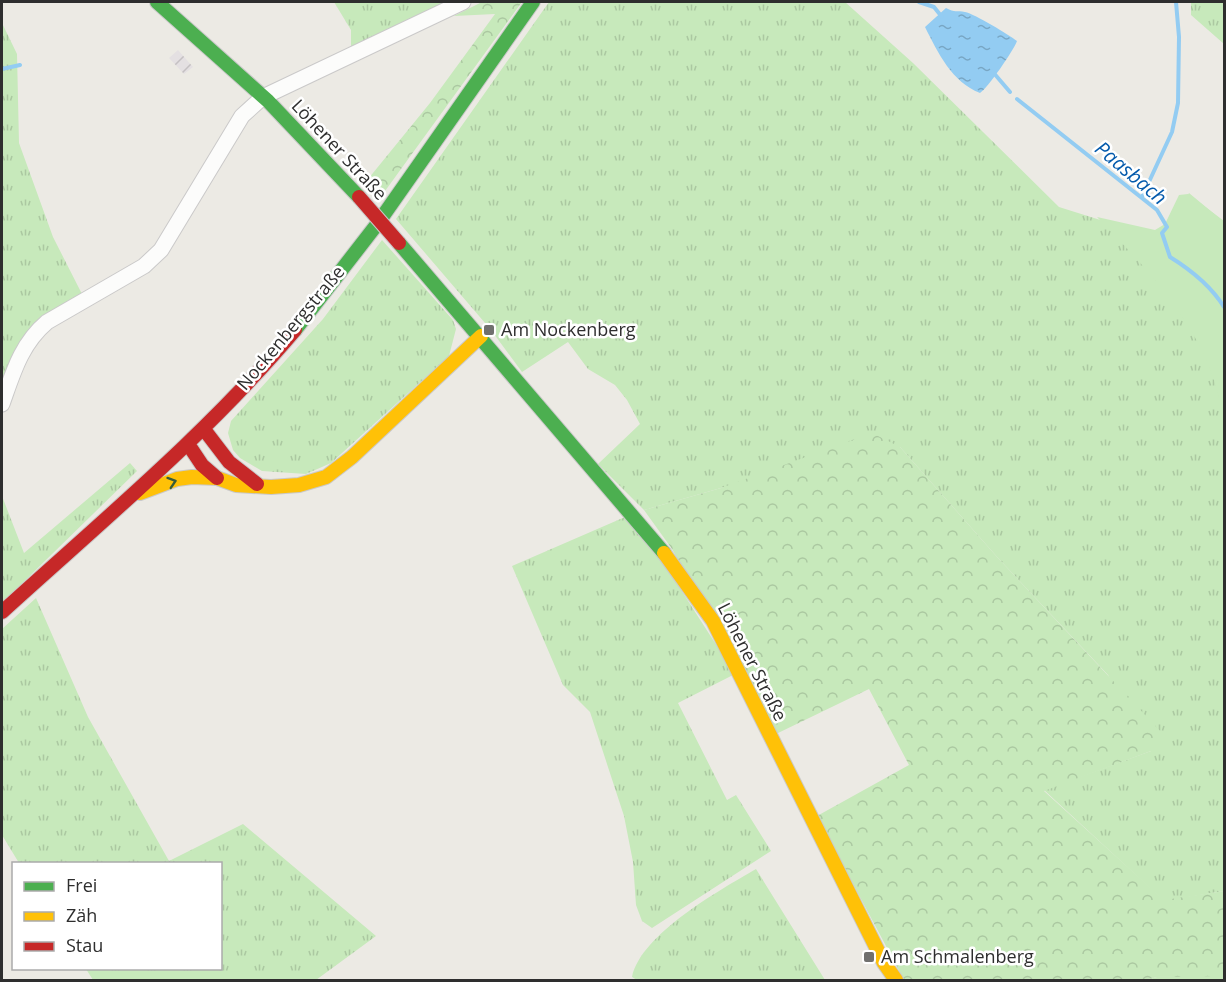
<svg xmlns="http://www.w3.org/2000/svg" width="1226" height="982" font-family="'Open Sans',sans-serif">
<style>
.industrial{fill:url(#industrial-furrows)}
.grass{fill:url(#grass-tufts)}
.forest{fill:url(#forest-crowns)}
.park{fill:#c7e9bb}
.water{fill:url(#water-ripples)}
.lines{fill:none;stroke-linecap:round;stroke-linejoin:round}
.stream{stroke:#93ccf2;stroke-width:4}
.street-casing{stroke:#cac9c9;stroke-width:17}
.fast-casing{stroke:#cac9c9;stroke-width:16}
.slow-casing{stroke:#cac9c9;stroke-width:16}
.jam-casing{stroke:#cac9c9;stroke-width:16}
.street{stroke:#fcfcfb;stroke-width:15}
.fast{stroke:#4caf50;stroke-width:14}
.slow{stroke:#ffc107;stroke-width:14}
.jam{stroke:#c62828;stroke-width:14}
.jam-bridge-casing{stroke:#cac9c9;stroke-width:16;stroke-linecap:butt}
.jam-bridge{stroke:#c62828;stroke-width:14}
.oneway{stroke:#385b3a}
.poi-dot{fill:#70706e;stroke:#fff;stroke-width:2}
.labels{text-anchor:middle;stroke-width:5;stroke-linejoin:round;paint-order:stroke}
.street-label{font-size:18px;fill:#2e2e2e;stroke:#fff}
.poi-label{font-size:18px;fill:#2e2e2e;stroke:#fff;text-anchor:start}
.water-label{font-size:20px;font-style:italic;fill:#045aac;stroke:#fff}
</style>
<defs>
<pattern id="industrial-furrows" width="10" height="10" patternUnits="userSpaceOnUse" patternTransform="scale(1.5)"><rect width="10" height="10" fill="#e4e0e2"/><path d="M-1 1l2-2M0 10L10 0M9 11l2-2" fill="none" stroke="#c4c0c2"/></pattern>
<pattern id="grass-tufts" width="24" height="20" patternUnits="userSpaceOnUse" patternTransform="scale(1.5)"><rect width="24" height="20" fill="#c7e9bb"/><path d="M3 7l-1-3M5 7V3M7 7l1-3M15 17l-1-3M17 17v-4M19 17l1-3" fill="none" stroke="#abc8a1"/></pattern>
<pattern id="forest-crowns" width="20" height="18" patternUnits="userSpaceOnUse" patternTransform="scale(1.5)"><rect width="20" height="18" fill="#c7e9bb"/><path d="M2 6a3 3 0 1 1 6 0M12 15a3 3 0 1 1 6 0" fill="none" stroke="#abc8a1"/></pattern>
<pattern id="water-ripples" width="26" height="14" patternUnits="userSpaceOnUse" patternTransform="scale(1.5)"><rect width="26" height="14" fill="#93ccf2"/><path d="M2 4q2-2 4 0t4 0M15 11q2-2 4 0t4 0" fill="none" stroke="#78a6c4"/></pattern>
</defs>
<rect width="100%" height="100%" fill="#eceae4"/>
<!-- industrial -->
<path class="industrial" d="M178,50l15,17 -9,7 -15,-16z"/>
<!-- grass -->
<path class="grass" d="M334,2h123l-106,49v-21z
M549,2h296l68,61 146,144 105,33 25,-47 35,29v669l-60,10 -120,-111 107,-39 -43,-76 -110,-117 -98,-111 -179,41 -77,22 -46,-46 42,-40 -13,-24 -12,-15 -27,-16 -20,-27 -46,30 -31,-42 -95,-111z
M1191,2h33v42l-33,-29z
M2,23l15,31 2,89 34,94 30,59 -38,21 -43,75z
M382,240l71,80 3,9 -7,27 -118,107 -25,11 -44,-3 -22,-13 -7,-8 -5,-17 3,-12 92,-102z
M130,463l7,8 -135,132v-107l22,57z
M625,517l38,45 72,112 -57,29 49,97 9,-5 35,56 -119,77 -10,-7 -6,-16 -3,-43 -9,-46 -34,-104 -27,-27 -51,-119z
M36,598l52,119 81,144 74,-37 133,112 -60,44h-223l-7,-11 134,-1v-104l-201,-1 -17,-28v-206z
M756,869l69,111h-188l-5,-3c9,-43 88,-87 124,-108z
M1206,974l18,2v4h-78l11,-3z"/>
<!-- forest -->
<path class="forest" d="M482,2h40l-142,196 -16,-14 66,-81 65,-89 -41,2z
M872,433l28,14 98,111 163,174 -10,19 -107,40 120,109 60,-9v85l-67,1 -11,3h-242l-87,-164 92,-51 -40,-76 -93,45 -104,-185 -28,-39 77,-22z"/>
<!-- park -->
<path class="park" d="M1188,194l36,27v199c-4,-20 -9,-40 -17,-59 -24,-54 -69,-102 -110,-144l58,13 10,-6 14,-29z"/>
<!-- water -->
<path class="water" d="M946,8c9,5 11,2 19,4 10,2 44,23 52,29 -3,9 -30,48 -37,52 -28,-11 -42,-40 -55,-66z"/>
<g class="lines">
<!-- stream -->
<path class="stream" d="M919,2l15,5 8,10
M2,69l18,-4
M992,71l18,21
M1017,99l140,111 10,17 -5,6 8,24c21,13 41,29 54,50
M1142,197l30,-65 6,-29 1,-66 -3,-35"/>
<!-- street casing -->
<g class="street-casing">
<path id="street" d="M2,404c11,-31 19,-60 45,-82l97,-56 17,-16 81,-134 21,-19 200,-95"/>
</g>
<!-- fast casing -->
<g class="fast-casing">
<path id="fast" d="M157,2l111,99 91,96
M399,243l265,310
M295,330l83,-107 155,-221"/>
</g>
<!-- slow casing -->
<g class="slow-casing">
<path id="slow" d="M140,493l37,-14 15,-2 25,1 19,7 35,2 28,-2 27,-8 26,-20 129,-121
M664,553l49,68 171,342 12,17"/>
</g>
<!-- jam casing -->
<g class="jam-casing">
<path id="jam" d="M203,428l26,34 28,22
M188,444l14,21 15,13
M2,612c100,-91 205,-178 293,-282"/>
</g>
<!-- street -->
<use href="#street" class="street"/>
<!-- fast -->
<use href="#fast" class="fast"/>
<!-- slow -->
<use href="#slow" class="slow"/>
<!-- jam -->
<use href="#jam" class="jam"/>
<!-- jam-bridge casing -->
<g class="jam-bridge-casing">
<path id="jam-bridge" d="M359,197l40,46"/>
</g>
<!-- jam-bridge -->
<use href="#jam-bridge" class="jam-bridge"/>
</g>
<!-- one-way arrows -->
<defs><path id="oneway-chevron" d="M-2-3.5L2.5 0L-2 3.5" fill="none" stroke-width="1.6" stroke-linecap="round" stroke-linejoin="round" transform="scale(1.5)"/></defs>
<use class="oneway" href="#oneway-chevron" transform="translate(172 482) rotate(-18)"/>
<!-- markers -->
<g class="poi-dot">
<rect x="483" y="324" width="12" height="12" rx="3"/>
<rect x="863" y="951" width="12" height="12" rx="3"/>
</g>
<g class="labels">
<!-- street labels -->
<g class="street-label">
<text transform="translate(339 150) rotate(47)" y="6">Löhener Straße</text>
<text transform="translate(291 328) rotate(-50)" y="6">Nockenbergstraße</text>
<text transform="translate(752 662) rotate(63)" y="6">Löhener Straße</text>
</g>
<!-- poi labels -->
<g class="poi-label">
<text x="501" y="336">Am Nockenberg</text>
<text x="881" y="963">Am Schmalenberg</text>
</g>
<!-- water labels -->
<g class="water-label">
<text transform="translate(1131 173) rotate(40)" y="7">Paasbach</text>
</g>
</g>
<!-- border -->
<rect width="1226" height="982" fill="none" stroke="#2e2e2e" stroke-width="6"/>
<!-- legend -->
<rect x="12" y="862" width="210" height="108" fill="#ffffff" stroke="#ababab" stroke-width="1.5"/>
<rect x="24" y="882" width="30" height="9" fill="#4caf50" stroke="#ababab" stroke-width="1.5"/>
<text x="66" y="892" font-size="18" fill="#2e2e2e">Frei</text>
<rect x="24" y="912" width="30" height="9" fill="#ffc107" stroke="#ababab" stroke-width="1.5"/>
<text x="66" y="922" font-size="18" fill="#2e2e2e">Zäh</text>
<rect x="24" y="942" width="30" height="9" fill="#c62828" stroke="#ababab" stroke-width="1.5"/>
<text x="66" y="952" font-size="18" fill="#2e2e2e">Stau</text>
</svg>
